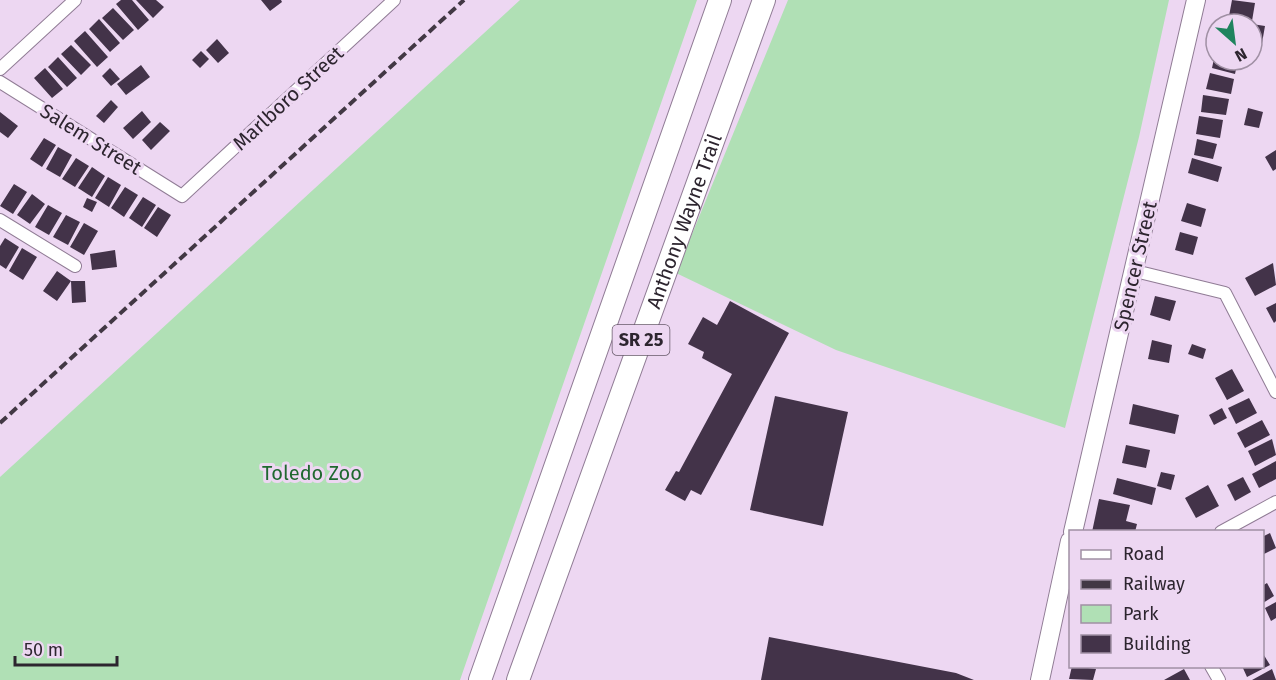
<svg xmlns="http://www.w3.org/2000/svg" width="1276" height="680" font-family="'Fira Sans',sans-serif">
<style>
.green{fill:#b0e0b5}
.building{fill:#433349}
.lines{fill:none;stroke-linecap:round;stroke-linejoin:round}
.street-casing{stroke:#907c95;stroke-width:14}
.secondary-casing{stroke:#907c95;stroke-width:20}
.highway-casing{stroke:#907c95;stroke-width:24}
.street{stroke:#fff;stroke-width:12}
.secondary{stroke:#fff;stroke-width:18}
.highway{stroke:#fff;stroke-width:22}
.rail{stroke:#423844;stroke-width:4;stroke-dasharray:9 4.5;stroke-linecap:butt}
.labels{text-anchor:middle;stroke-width:6;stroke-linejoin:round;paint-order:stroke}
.shield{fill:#edd7f2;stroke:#675a6a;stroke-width:1.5}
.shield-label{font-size:18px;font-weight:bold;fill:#2d252f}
.street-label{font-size:20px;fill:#2d252f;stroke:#edd7f2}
.park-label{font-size:20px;fill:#1f682f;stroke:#edd7f2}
</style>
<rect width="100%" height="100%" fill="#edd7f2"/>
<!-- green -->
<path class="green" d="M520,0h177l-237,680h-460v-203z
M788,0h381l-30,137 -74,291 -229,-78 -160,-77z"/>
<!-- building -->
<path class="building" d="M121,0h11l17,20 -11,10 -22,-26z
M136,0h20l8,7 -11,11z
M261,0h20l1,2 -12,9z
M1232,0l23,3 -3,18 -23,-5z
M113,8l21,22 -11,10 -21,-22z
M99,19l21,24 -10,9 -21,-23z
M1252,24l13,2 -3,17 -10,-2z
M85,31l23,26 -11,10 -23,-26z
M217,39l12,14 -11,10 -12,-13z
M71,45l20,20 -10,10 -20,-21z
M201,51l8,8 -9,9 -8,-8z
M1215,54l1,6h22l-3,14 -23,-6z
M58,57l19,21 -10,9 -19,-20z
M141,65l9,12 -24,18 -9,-11z
M45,68l18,21 -11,9 -18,-20z
M110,68l10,11 -9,7 -9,-10z
M1210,73l24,6 -3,15 -25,-5z
M1203,95l26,4 -3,16 -25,-3z
M111,100l7,7 -14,16 -8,-7z
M1248,108l15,4 -4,16 -15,-3z
M142,111l9,11 -18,17 -10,-11z
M0,112l18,14 -10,12 -8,-6z
M1199,116l24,4 -3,18 -24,-4z
M160,122l10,9 -19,19 -9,-10z
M44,138l12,7 -14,22 -12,-8z
M1197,139l20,5 -4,15 -19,-4z
M58,147l14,8 -12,22 -14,-8z
M1276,150v19l-3,2 -8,-14z
M76,158l13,8 -14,21 -13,-8z
M1192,158l30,9 -4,15 -30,-9z
M92,167l13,9 -13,21 -14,-9z
M108,177l13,8 -12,22 -14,-9z
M14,184l13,8 -14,22 -13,-8z
M125,187l13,8 -14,22 -13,-9z
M32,194l13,10 -15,20 -13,-9z
M143,197l13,8 -14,22 -13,-9z
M87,198l10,4 -5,10 -9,-5z
M1187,203l19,6 -5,18 -20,-6z
M48,205l14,8 -13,22 -14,-8z
M158,207l13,8 -14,22 -13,-9z
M66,215l14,7 -12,23 -15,-8z
M84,223l14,8 -14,24 -14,-8z
M1180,232l18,5 -5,18 -18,-5z
M5,238l14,9 -13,22 -6,-4v-19z
M22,248l15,9 -14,23 -14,-9z
M115,250l2,17 -25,3 -2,-16z
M1273,263l3,22 -21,11 -10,-18z
M57,271l14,10 -14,20 -14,-10z
M71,281h14l1,21 -14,1z
M1155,296l21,5 -6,20 -20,-6z
M730,301l59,32 -88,162 -10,-5 -6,11 -20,-11 11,-19 3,1 53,-98 -30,-16 2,-6 -16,-8 15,-27 14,8z
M1276,303v18l-2,2 -8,-15z
M1152,340l20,5 -3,18 -21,-4z
M1192,344l14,5 -3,10 -15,-5z
M1232,369l12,22 -17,9 -12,-22z
M775,396l73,16 -25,114 -73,-16z
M1249,398l8,15 -21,11 -8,-16z
M1133,404l46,11 -4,19 -46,-10z
M1222,408l5,10 -13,7 -5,-10z
M1262,420l8,15 -25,13 -8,-15z
M1272,439l4,16 -21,11 -7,-15z
M1126,445l24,5 -4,18 -24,-5z
M1276,461v18l-17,9 -7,-14z
M1161,472l14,3 -4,15 -14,-4z
M1243,477l8,15 -16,9 -8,-16z
M1117,478l39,10 -4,17 -39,-11z
M1208,485l11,21 -23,12 -11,-20z
M1099,499l31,6 -4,16 11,3 -2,8h-43z
M1270,533l6,15 -12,6 -2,-17z
M1267,583l7,13 -11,7 -1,-17z
M1276,602v16l-5,3 -6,-13z
M769,637l187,36 18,7h-213z
M1262,652l8,13 -23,12 -5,-11h20z
M1072,666l24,3 -3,11 -24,-1z
M1184,669l6,11h-26z
M1272,669l4,11h-24z"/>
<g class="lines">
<!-- street casing -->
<g class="street-casing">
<path id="street" d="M0,69l75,-69
M0,82l182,114 212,-196
M0,220l75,46
M1135,271l90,22 51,99
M1221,532l55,-30
M1211,666l8,14"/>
</g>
<!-- secondary casing -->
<g class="secondary-casing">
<path id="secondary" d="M1073,532l123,-532
M1040,680l30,-139"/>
</g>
<!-- highway casing -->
<g class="highway-casing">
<g id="highway">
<path d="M480,680l240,-680"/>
<path id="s1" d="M518,680l246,-680"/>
</g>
</g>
<!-- street -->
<use href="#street" class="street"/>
<!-- secondary -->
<use href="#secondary" class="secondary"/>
<!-- highway -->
<use href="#highway" class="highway"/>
<!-- rail -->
<path class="rail" d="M0,423l464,-423"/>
</g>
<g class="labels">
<!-- shield labels -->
<rect class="shield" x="612.5" y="325" width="57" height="30" rx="4.5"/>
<g class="shield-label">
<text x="641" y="346">SR 25</text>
</g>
<!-- street labels -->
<g class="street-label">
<text transform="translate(288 98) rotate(-43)" y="7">Marlboro Street</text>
<text transform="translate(91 139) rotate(32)" y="7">Salem Street</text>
<text dy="7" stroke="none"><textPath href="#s1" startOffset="488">Anthony Wayne Trail</textPath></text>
<text transform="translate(1135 266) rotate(-77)" y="7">Spencer Street</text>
</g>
<!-- park labels -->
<g class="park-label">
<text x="312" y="480">Toledo Zoo</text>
</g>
</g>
<!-- legend -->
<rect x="1069" y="530" width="195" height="138" fill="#edd7f2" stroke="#a090a4" stroke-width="1.5"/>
<rect x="1081" y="550" width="30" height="9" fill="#ffffff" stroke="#a090a4" stroke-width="1.5"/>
<text x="1123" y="560" font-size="18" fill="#2d252f">Road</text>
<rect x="1081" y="580" width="30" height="9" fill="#423844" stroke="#a090a4" stroke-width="1.5"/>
<text x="1123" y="590" font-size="18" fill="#2d252f">Railway</text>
<rect x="1081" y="605" width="30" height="18" fill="#b0e0b5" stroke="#a090a4" stroke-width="1.5"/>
<text x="1123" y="620" font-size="18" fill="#2d252f">Park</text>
<rect x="1081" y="635" width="30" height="18" fill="#433349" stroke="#a090a4" stroke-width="1.5"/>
<text x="1123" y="650" font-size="18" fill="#2d252f">Building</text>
<!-- north arrow -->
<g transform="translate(1234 42) rotate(152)"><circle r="28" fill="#edd7f2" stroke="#a090a4" stroke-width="1.5"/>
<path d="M0-4.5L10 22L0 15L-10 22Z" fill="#1f845e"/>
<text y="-9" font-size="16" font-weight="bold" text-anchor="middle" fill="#2d252f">N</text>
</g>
<!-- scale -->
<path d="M15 656v9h102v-9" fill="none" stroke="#2d252f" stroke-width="3"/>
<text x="24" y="656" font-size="18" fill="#2d252f" stroke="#edd7f2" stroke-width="4.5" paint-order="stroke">50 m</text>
</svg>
